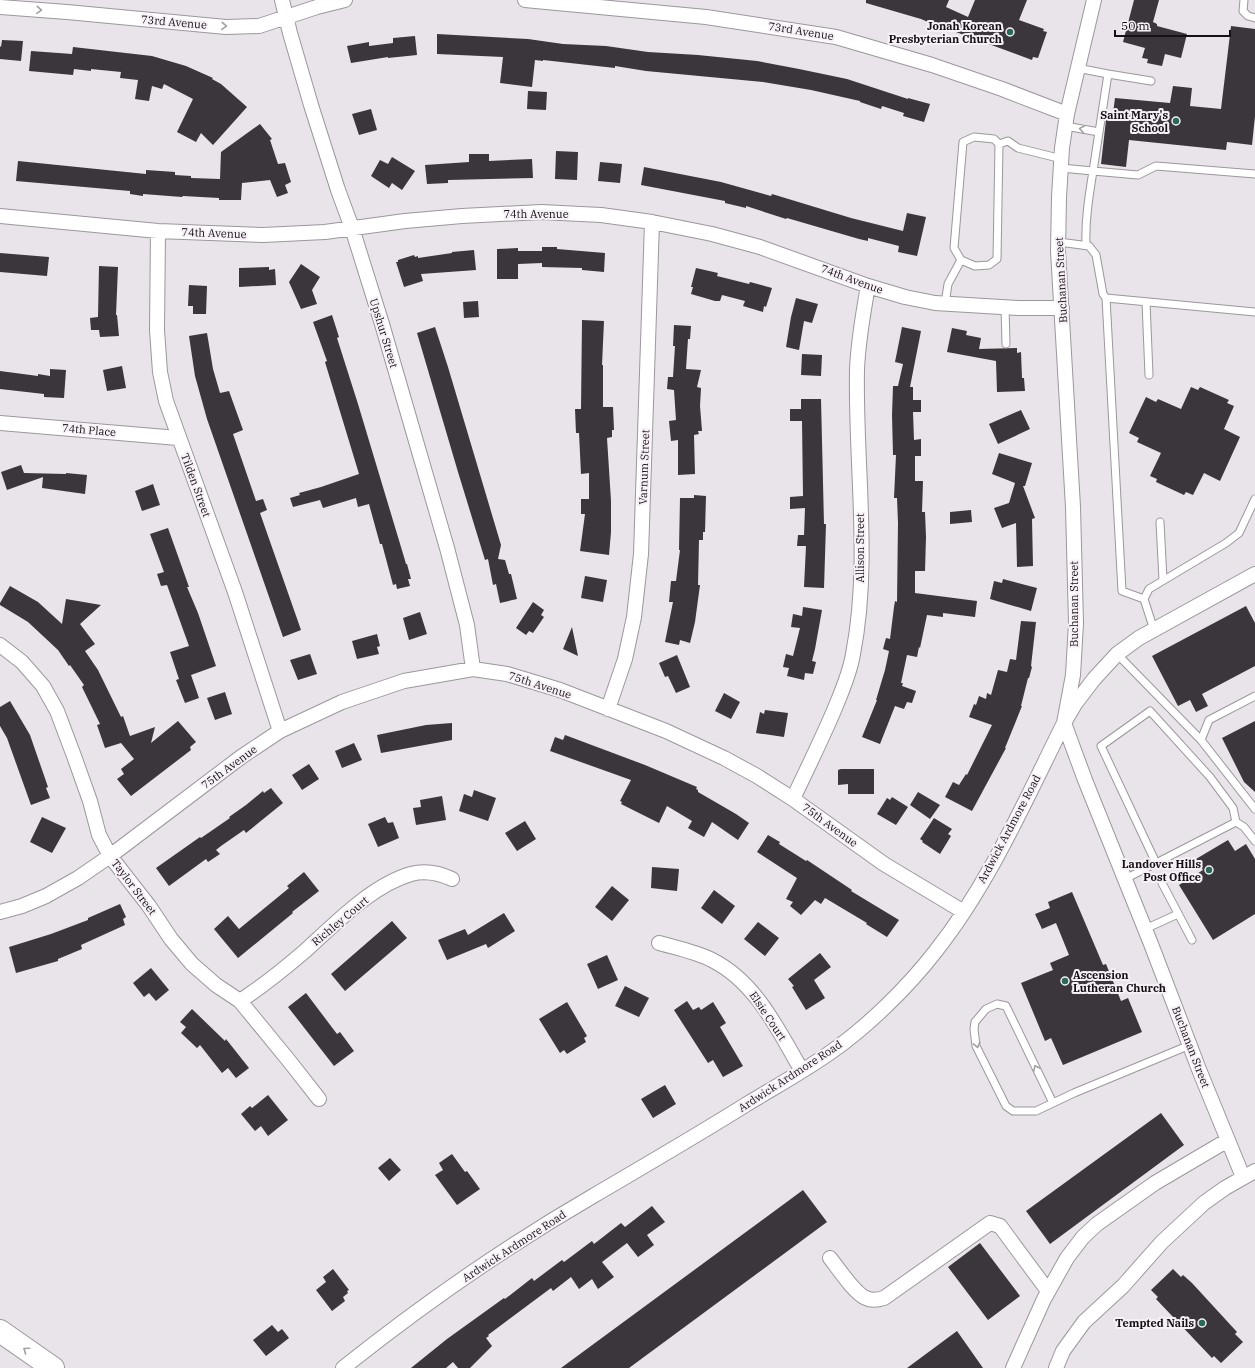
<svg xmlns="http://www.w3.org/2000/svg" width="1255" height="1368" font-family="'IBM Plex Serif',serif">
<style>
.building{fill:#3b363b}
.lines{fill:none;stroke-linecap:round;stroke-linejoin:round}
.lane-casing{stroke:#9c979d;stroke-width:9}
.street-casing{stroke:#9c979d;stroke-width:16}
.highway-casing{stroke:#9c979d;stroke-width:24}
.lane{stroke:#fff;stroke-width:7}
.street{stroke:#fff;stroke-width:14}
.highway{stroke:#fff;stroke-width:22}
.oneway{stroke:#a1a0a1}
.poi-dot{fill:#286958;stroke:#f7f1f7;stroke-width:1.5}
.labels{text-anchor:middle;stroke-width:4;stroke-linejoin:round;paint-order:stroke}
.street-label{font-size:11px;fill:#131113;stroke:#f7f1f7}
.poi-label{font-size:11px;font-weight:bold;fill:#131113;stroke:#f7f1f7;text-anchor:end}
</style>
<rect width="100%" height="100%" fill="#e9e3ea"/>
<!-- building -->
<path class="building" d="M866,0h83l-3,7 22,10 7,-17h52l-8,20 25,9 -1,2 4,1 -9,26 -5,-1 -1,3 -87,-32 -1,1 -23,-10 -55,-16z
M1134,0h25l-6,22 4,2v2l30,8 -6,24 -16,-4 -3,12 -15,-3 1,-4 -6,-1 3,-10 -22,-6z
M1231,26l24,3v87l-3,29 -25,-3 -1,8 -97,-10 -3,27 -25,-3 5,-44 6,1 3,-23 55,5 3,-17 19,2 -2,18 31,3z
M437,34l91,5 35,5 43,2 42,6 50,3 59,6 42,8 48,10 61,20v-1l22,6 -6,18 -21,-6 1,-3 -22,-7 -1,3 -21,-7v-1l-49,-11 -48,-8 -117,-11 -31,-5v2l-72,-8v1l-8,-1 -3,27 -32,-4 3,-26 -66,-3z
M415,36l2,19 -29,3v-1l-37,6 -4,-17 22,-4v4l24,-3v-5z
M2,40l21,1 -2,20 -21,-2v-13l1,1z
M73,47l79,9 34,10 27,12 -1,1 9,5 26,23 -34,38 -12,-12 -5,9 -19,-10 16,-33 -29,-15 -2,5 -10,-3 -3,15 -14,-2 3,-19 -18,-2 1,-6 -30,-3v2l-17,-2 -1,6 -44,-4 2,-20 41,3z
M528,91l19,1 -1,18 -19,-1z
M371,109l6,21 -18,5 -7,-21z
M260,124l12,15 -2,1 8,24 7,-1 6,19 -6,3 3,8 -11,4 -7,-17 -28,3 -1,17h-22v-2l-36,-2 -1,1 -39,-3v2l-13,-2v-3l-114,-10 2,-20 128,13v-4l29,2v3l16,1v2l29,1 1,-27z
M556,151l22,1 -1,28 -22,-1z
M469,154h20v7l43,-2 1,19 -85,2v3l-21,1 -2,-19 44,-3z
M392,157l23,14 -13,19 -10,-7 -3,5 -18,-12 9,-16 8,4z
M600,162l22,2 -2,19 -22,-2z
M644,167l77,15 50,14 1,-2 79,24 52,13 4,-18 19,4 -9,39 -19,-4 1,-6 -31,-8v3l-9,-2 -72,-21 -1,1 -40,-13v2l-21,-5v-2l-84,-16z
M542,247h15v2l48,4 -1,19 -22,-2v-2l-40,-1v-4l-24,1v15h-21v-30l21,-1v3h24z
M474,250l2,20 -55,4 2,7 -19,6 -8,-25h2v-2l16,-5 1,2 3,-1v2l34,-5v-1z
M0,253l49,4 -2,19 -47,-4z
M301,264l19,13 -8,13 5,14 -16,5 -12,-27z
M99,266l19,1 -2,48h1l2,21 -19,1 -1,-7h-8l-1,-12 8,-1z
M269,267v3l6,-1 1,16 -37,2v-19z
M696,268l22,5 -1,3 32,8 1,-2 22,6 -6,19 -2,-1 -1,6 -20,-6 2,-5 -23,-6 -2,6h-5l-24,-7 2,-7h-2z
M189,285l18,1 -1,28h-13v-8h-5z
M796,298l22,6 -6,19 -8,-2 -5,29 -13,-3 5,-30z
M478,301l1,16 -15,1 -1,-16z
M332,315l7,22 -2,1 21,66 46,153 2,7h1l4,15h-3l2,7 -13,3 -1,-5 -3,1 -11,-41h-2l-11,-40 -11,3 -2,-9 -33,10 -3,-8 -27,7 -3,-9 10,-3 -1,-2 22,-6 38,-13 -34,-112 2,-1 -14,-39z
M582,320l22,1 -2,44h1v42h10l1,23h-2v7l-5,1 4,63v31l-2,23 -29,-4 5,-37h-4v-15h8v-26l-8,1 -2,-41h-3l-1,-24h6z
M674,325l17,1 -1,13h-2l-2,30 15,1 -4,17 4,1 -1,18 2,25h-4l1,3 -5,1 1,39 -17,1v-35l-7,1 -2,-20 7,-1 -2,-30 -7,-1 1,-12h5l2,-31h-2z
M435,327l13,40 53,178 -3,14 7,1 4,14h2l6,25 -17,4 -4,-19 -3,1 -5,-26 -3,1 -27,-88 -41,-139z
M902,327l19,4 -11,56h3v13h8v12h-8l1,28 7,-1v17h-6v25h8l-1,31h3l1,25 -1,34h-10v22l62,8 -2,16 -32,-4v4l-16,-2 -7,33 -1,-1 -2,10 -10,-2 -6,28h2l-1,3 14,5 -4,12 -5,-1 -3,7 -9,-3 -15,38 -18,-7 15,-37h-1l9,-30 4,-19 -6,-2 3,-11 4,1 4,-32 1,-6 2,1 1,-79 -1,-25h-3l2,-43h-3l-1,-40 1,-29h5l5,-22 -8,-2z
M952,328l15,3 -1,4 15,3 -2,11 38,-1v5l4,-1 1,26h2l1,13 -28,1 -1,-31 -49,-9z
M207,333l6,36 7,24 9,-2 14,39 -10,4 23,67 7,-2 4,11 -7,3 41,117 -18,7 -76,-218 -12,-43 -6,-40z
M802,354l20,1 -1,21 -20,-1z
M122,366l4,22 -19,3 -4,-21z
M50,369l16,1 -2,28 -20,-1v-3l-44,-5v-18l38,5v-2l12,2z
M1191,387l7,3 2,-3 29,13 -2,3 7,3 -10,23 16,8 -20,44 -16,-8 -11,22 -7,-3 -2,3 -28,-13 1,-3 -7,-3 11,-23 -24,-11 2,-4 -10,-5 17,-36 10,5 2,-3 23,10z
M801,399h20l3,125h2l-2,64 -20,-1 2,-41h-9l1,-11h6l1,-27 -15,1v-12l13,-1 -1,-75h-12v-12h11z
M1021,410l9,19 -32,15 -9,-20z
M999,453l33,10 -7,23h-2l12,32 -3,1 1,47 -16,1 -1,-44 -14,5 -8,-20 15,-5 6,-20 -23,-9z
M21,465l3,8 42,1v-1l21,2 -2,19 -43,-6 1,-11 -36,13 -6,-18z
M153,484l7,21 -18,6 -7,-20z
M694,495l12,1 -1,36h-2v8h-4l-1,45h2l-5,37 -5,21 -10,-3 -1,5 -14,-3 8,-40h-4l2,-21h5l4,-31h-1l1,-52h14z
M971,510l1,12 -22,2v-12z
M168,528l21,59h-2l11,26 18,53 -25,9 8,23 -14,5 -9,-23 3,-1 -9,-27 19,-6 -22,-61 -6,1 -4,-12 7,-2 -14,-38z
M585,576l22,4 -4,22 -22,-4z
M1003,579l34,9 -6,23 -41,-12 4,-18 8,2z
M10,586l28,16 24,22 4,-25 35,6 -21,19 15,20 -10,7 13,19 23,47 2,-1 7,20 25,-9 -4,16 27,-22 18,21 -6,5 1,3 -60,46 -14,-17 7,-5 -3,-5 13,-10 -13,-16 -16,5 -8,-23 3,-1 -18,-37 2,-2 -14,-20 -1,1 -11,-16 -30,-28 -28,-17v-2z
M533,602l11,8 -3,5 3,2 -11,16 -4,-2 -3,4 -10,-7z
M1246,606l9,17v43l-53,28 6,12 -12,6 -6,-12 -12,6 -26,-50z
M803,607l19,3 -7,39 -3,12 4,1 -3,12 -8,-1 -1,7 -17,-4 2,-8 -6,-1 3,-13 7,2 7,-28 -9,-1 2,-13 9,2z
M420,612l7,22 -18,6 -6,-22z
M1021,621l15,1 -5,44 1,1 -3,11h-1l-7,28h1l-17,42h1l-34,63 -27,-14 8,-15 6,3 7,-11 1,1 25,-50 -23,-8 5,-13 2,1 3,-9 7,3 1,-6 4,2 7,-25 9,2 3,-13 6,1z
M572,627l6,29 -15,-7z
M377,634l3,12 -3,1 2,7 -22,5 -5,-18z
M310,654l7,20 -19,6 -8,-20z
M677,655l13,32 -14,6 -8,-17 -3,1 -6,-14z
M225,692l7,22 -17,6 -8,-22z
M724,693l16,9 -9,17 -16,-8z
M10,701l20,34 18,52 -2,1 4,10 -19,7 -24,-67 -7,-12v-19z
M765,710l23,3 -4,24 -28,-4 4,-21 4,2z
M1255,721v71l-11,-10 -22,-44z
M452,723v17l-71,13 -4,-18 49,-10z
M565,735l80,30 52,22 -1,2 2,1v2l38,22 13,9 -11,17 -26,-18 -8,15 -16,-9 4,-7 -25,-15 -8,17 -38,-19 1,-2 -2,-1 11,-21 -81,-29 5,-14 8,3z
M354,743l8,17 -20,8 -7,-17z
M309,764l10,15 -17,11 -10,-15z
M841,769h33v25h-26v-10l-10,1v-15z
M271,788l12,15 -37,30 -2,-3 -23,16 -5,4 4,4 -12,8 -2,-3 -37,27 -13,-18 44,-31 1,1 29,-20 -1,-1 17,-12 17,-14 1,2z
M474,790l22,8 -8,23 -29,-10 5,-17 8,3z
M918,792l22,13 -10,14 -20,-14z
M442,796l4,24 -30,5 -3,-17 8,-1 -1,-7z
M892,797l16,10 -12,18 -19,-11 10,-16 3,2z
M42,817l24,11 -14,25 -22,-11z
M385,817l3,6 5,-1 6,16 -21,9 -10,-23z
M934,818l18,11 -4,5 3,2 -11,18 -18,-12 1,-1 -3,-2z
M525,821l11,18 -19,12 -12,-18z
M768,835l12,7 -1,2 27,17 1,-1 45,30 -1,1 48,29 -12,17 -21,-13 1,-1 -42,-25 -4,6 -6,-4 -14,15 -11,-9 3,-4 -7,-3 11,-21 -40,-26z
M1228,840l7,11 11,-7 9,15v55l-42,26 -34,-55 24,-15 -7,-11z
M652,867l27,2 -2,22 -26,-3z
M304,872l15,19 -27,21 1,1 -55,45 -24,-29 14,-13 11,13 50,-41 -2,-2z
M612,886l17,14 -17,21 -17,-14z
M714,890l21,16 -13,18 -21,-16z
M1072,892l31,73 3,-1 15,37 7,-3 14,34 -79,33 -12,-27 -6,3 -24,-58 32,-13 -3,-7 19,-8 -13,-32 -14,6 -7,-15 15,-6 -2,-6z
M120,904l6,13 -3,2 2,6 -44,20 1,4 -24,10v2l-42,12 -7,-26 42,-13 37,-14v-2z
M504,913l11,18 -27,17 -2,-4 -39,16 -9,-20 27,-11 3,6z
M392,921l15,17 -62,53 -14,-17z
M758,922l21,16 -14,18 -21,-17z
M820,953l11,14 -17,13 11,18 -19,12 -14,-23 2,-1 -6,-7z
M607,955l11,25 -20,9 -11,-25z
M151,968l18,22 -13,11 -7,-8 -5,4 -11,-14z
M625,986l24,12 -10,19 -24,-11z
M306,993l31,41 3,-2 14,19 -20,15 -46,-59z
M687,1001l6,9 6,-3 2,3 12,-8 13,21 -6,4 23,39 -20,11 -10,-17 -5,3 -34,-53z
M567,1002l20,34 -3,2 2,4 -19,12 -3,-4 -4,3 -21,-34z
M192,1009l33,32 1,-2 23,29 -13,10 -8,-10 -6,5 -22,-28 -3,3 -16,-15 5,-6 -6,-5z
M665,1085l11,19 -23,14 -12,-19z
M268,1095l20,25 -20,16 -7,-10 -6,5 -14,-17 9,-8 2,2z
M1161,1113l23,32 -134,99 -24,-33z
M452,1154l13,18 2,-1 13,18 -23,16 -22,-30 8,-5 -4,-7z
M390,1158l11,12 -12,11 -11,-13z
M803,1190l24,32 -198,146h-68z
M652,1206l13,16 -18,13 7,10 -16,12 -11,-14 -25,19 12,15 -16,12 -6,-10 -13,10 -8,-12 -18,14 -2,-3 -63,47 1,1 -3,2 6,8 -22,22h-12l-5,-6 -7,6h-35l36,-29 57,-41 1,1 27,-21 2,3 28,-21 2,2 28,-21 2,3 27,-21 4,4z
M980,1243l40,53 -32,24 -40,-53z
M333,1269l16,21 -2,1 1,2 -5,4 2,4 -13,10 -16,-21 10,-8 -3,-5z
M1173,1269l8,8 2,-2 9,8 45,49 -2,2 8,8 -22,21 -7,-7 -2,2 -56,-59 2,-2 -7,-7z
M272,1325l6,7 4,-3 7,9 -23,18 -13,-16z
M957,1331l26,37h-76z"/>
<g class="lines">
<!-- lane casing -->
<g class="lane-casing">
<path id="lane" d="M1244,0l-1,11 5,5 7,2
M1108,74l43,7
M1065,126l34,6
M999,144l-5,-5 -20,-2 -11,5 -9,106 7,12 14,6 14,-1 8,-6 2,-115 9,-3 10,7 44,11
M1061,168l32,3 15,-97 -31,-6
M1059,242l30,4 7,9 7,39 3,4 149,14
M1086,245c-1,-25 3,-49 7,-74l45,4 18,-9 99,8
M1106,298l16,293 22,8
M1146,302l3,73
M945,304l3,-20 13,-24
M1005,307l1,37
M1160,522l3,58
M1154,630l-10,-31 5,-10 77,-46 13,-10 16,-34
M1117,654l84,86
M1255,696l-46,24 -8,20 54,69
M1156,863l-55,-117 49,-35 60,66 23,31 3,14
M1125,879l111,-57 8,5 11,14
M1162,883l30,57
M1145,929l33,-15
M1053,1103l-47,-97 -9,-2 -11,5 -11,13 -1,7 2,17 30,60 7,5h23l38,-18 116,-48"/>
</g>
<!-- street casing -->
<g class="street-casing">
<path id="street" d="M282,0l8,33 21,72 27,85 14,38 30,96 65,224 20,77 6,44
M525,0l181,17 130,20 96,28 70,24 65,25
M1094,0l-27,114 -5,34 -3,49 -1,54 15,256 3,116 -3,52 -9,48 21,57 66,164 49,128 43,105
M0,7l67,5 159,15 33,-1 58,-19 28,-7
M0,216l158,15 105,4 62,-3 80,-11 57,-5 79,-4 60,3 51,7 60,12 48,13 108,39 37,11 30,6 83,5h44
M158,231l-1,99 3,42 6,29 69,191 45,139
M0,423l178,15
M0,645l22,17 21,24 14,25 17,45 16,45 9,34 11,21 39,50 22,33 21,25 24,21 24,16 50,61 29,37
M608,709l17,-50 9,-42 7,-63 11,-332
M793,799c14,-30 29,-60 42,-91 7,-17 15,-35 18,-54 18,-92 2,-191 4,-284 1,-29 6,-56 11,-84
M0,912l22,-6 24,-10 32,-18 32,-22 131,-99 39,-26 62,-29 62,-21 69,-12 34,5 53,16 106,41 58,27 33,18 36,23 91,65 80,48
M659,943c18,5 37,9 53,17 44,22 66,70 90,111
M240,1001c23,-15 44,-32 65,-50 30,-27 67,-66 106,-77 15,-4 28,-1 41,5
M830,1258c8,10 25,36 36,40 6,3 12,2 18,0l106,-75 10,3 48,65
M343,1368c79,-63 162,-121 250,-172 51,-30 103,-60 154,-92 28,-17 57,-33 84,-52 36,-25 77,-65 104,-100 54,-68 90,-151 129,-229l11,-19 19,-25 23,-25 22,-16 116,-64
M1013,1368l31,-69 23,-41 16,-21 14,-13 58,-41 73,-43
M1056,1368l7,-17 21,-29 39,-36 39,-44 42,-39 21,-15 30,-17"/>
</g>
<!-- highway casing -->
<g class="highway-casing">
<path id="highway" d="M0,1331l53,37"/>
</g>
<!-- lane -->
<use href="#lane" class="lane"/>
<!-- street -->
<use href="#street" class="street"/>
<!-- highway -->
<use href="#highway" class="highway"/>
</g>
<!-- one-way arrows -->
<defs><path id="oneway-chevron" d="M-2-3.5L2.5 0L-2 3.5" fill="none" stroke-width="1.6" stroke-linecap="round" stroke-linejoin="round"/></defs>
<g class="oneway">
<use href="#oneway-chevron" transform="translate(39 10) rotate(4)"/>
<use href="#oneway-chevron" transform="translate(224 26) rotate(3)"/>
<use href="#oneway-chevron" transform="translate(1082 129) rotate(-170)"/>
<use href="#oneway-chevron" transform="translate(977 1045) rotate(75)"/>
<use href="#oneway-chevron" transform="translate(1036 1068) rotate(-116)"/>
<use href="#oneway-chevron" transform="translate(26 1350) rotate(-145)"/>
</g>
<!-- markers -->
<g class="poi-dot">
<circle cx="1010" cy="32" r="4"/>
<circle cx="1176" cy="121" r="4"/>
<circle cx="1209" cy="870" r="4"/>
<circle cx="1065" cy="981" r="4"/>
<circle cx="1202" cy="1323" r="4"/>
</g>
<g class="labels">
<!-- street labels -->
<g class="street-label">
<text transform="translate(174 22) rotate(5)" y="4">73rd Avenue</text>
<text transform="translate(801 31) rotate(9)" y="4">73rd Avenue</text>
<text x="536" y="218">74th Avenue</text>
<text transform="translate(214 233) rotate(2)" y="4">74th Avenue</text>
<text transform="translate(852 279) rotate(20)" y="4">74th Avenue</text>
<text transform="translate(1061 280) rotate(-93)" y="4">Buchanan Street</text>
<text transform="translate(384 333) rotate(73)" y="4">Upshur Street</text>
<text transform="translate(89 430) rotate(5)" y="4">74th Place</text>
<text transform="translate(644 467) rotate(-88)" y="4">Varnum Street</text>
<text transform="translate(196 485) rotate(70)" y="4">Tilden Street</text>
<text transform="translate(860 548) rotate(-90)" y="4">Allison Street</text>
<text transform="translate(1074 604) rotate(-90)" y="4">Buchanan Street</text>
<text transform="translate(540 685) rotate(18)" y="4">75th Avenue</text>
<text transform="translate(229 767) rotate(-36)" y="4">75th Avenue</text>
<text transform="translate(830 825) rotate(36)" y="4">75th Avenue</text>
<text transform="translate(1009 829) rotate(-62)" y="4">Ardwick Ardmore Road</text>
<text transform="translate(134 887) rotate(53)" y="4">Taylor Street</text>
<text transform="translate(340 921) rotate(-40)" y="4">Richley Court</text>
<text transform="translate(768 1016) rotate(56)" y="4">Elsie Court</text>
<text transform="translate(1191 1047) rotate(69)" y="4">Buchanan Street</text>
<text transform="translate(790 1076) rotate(-33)" y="4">Ardwick Ardmore Road</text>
<text transform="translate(514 1246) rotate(-33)" y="4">Ardwick Ardmore Road</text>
</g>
<!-- poi labels -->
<g class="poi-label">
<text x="1002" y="30">Jonah Korean<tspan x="1002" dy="13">Presbyterian Church</tspan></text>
<text x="1168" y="119">Saint Mary's<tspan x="1168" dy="13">School</tspan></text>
<text x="1201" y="868">Landover Hills<tspan x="1201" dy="13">Post Office</tspan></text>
<text x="1073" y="979" text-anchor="start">Ascension<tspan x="1073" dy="13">Lutheran Church</tspan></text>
<text x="1194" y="1327">Tempted Nails</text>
</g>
</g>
<!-- scale -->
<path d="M1115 30v6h115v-6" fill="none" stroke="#131113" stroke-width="2"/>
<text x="1121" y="30" font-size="12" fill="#131113" stroke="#f7f1f7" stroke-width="3" paint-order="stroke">50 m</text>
</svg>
